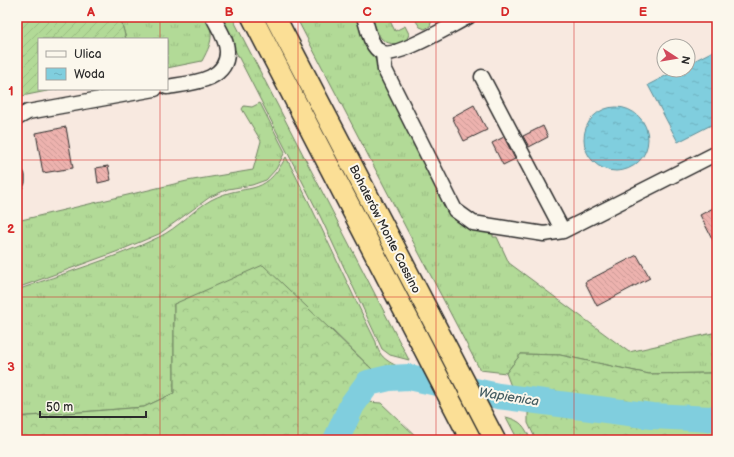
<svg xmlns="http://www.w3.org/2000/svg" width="734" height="457" font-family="'Balsamiq Sans',sans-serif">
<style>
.grass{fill:url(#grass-tufts);stroke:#6e8261}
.forest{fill:url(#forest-crowns);stroke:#6e8261}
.garden{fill:url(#garden-furrows);stroke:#6e8261}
.water{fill:url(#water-ripples);stroke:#5e8d96}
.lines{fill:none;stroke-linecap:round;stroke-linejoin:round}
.river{stroke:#80cede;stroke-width:26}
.building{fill:url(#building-back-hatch);stroke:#2b2b2b}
.minor-casing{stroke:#2b2b2b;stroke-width:17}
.highway-casing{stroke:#2b2b2b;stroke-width:23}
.minor{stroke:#fbf7ec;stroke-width:14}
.highway{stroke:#fbdf96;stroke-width:20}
.grid{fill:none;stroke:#d62828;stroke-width:1;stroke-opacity:0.55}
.labels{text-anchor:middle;stroke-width:4;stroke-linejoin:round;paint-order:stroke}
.street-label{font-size:12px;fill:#2b2b2b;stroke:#fbf7ec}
.water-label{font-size:13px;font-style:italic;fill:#445c61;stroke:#fbf7ec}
.neatline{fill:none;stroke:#d62828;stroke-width:1.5}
.grid-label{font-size:13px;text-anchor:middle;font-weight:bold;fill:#d62828}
</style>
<defs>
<pattern id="grass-tufts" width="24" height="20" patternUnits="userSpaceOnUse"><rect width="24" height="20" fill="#b2da97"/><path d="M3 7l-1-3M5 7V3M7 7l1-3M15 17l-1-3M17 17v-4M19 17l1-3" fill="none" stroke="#99bb82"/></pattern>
<pattern id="forest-crowns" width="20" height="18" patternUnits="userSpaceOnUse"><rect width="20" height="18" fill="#b2da97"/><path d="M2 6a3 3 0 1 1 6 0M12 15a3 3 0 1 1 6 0" fill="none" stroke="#99bb82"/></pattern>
<pattern id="garden-furrows" width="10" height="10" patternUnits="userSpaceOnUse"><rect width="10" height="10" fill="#b2da97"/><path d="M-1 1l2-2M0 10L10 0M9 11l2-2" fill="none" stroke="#99bb82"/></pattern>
<pattern id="water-ripples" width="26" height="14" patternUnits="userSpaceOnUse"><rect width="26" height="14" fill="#80cede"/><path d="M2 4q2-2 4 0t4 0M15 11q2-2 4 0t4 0" fill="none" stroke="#6fb1bf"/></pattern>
<pattern id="building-back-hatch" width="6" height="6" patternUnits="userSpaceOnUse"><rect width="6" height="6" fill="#edb2ae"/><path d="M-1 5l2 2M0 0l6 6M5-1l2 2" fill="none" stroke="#cb9996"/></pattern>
</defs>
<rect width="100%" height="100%" fill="#f8e9e0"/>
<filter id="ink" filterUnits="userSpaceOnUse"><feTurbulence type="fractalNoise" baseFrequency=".025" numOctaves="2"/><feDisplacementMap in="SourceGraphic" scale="8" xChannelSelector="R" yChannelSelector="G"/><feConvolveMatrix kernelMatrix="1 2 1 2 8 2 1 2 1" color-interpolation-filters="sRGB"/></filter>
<g filter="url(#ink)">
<!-- grass -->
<path class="grass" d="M120,17h86c9,19 5,27 -4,44l-35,7v-29h-41z
M218,17h14l177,343 -19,-5 -8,-6 -61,-131z
M296,17h62l14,36 72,147 49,33v4h4l12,26 120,89 88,-20v39l-7,2 -61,1 -89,-19 -39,-1 -15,19 -26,-3z
M372,17h16l7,14 10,-5 4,8 -3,8c-24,6 -28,-5 -34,-25z
M423,17h10l-3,9 -5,3 -5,-2 -4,-6z
M260,103l25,49 -9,17 -10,11 -14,5 -24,4 -18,8 -51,37 -43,18 -99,36v-67l170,-40 66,-11 8,-29 -19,-32 2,-3 8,1z
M286,157c32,61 59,123 90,185 3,18 16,21 31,29l-31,2 -46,-45 -156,-24v89l-30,14 -127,10v-127c47,-17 97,-31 142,-53 19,-9 34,-27 52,-37 36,-19 51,1 75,-43z
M506,417c16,4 18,9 25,23h-13z"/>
<!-- forest -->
<path class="forest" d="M263,265l113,108 -16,10 -16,26 -15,31h-312v-23l127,-10 30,-14v-89z
M521,354l39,1 89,19 61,-1 7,-2v36l-19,3 -31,-2 -155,-19 -6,-16z
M367,402l14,1 39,37h-74z
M538,410l165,20 14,-4v14h-181l-8,-17v-10z"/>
<!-- garden -->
<path class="garden" d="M17,17h103l6,22h-87v50h18l-40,8z"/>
<!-- water -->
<path class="water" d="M717,49v73l-39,20 -30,-57 29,-15h11v-6z
M584 139a32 32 0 1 1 64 0a32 32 0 1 1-64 0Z"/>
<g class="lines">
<!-- river -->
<path class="river" d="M336,440l16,-35 16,-22 21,-5 20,-1 89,19 154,20 59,3 6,-2"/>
</g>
<!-- building -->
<path class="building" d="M474,105l13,25 -23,11 -12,-24z
M543,126l5,11 -19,10 -6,-11z
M66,127l7,41 -30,5 -7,-40z
M504,137l11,22 -12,6 -11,-22z
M108,166l3,14 -13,3 -2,-15z
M717,206v42l-17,-33z
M637,255l13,23 -53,28 -12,-24z"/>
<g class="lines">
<!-- minor casing -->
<g class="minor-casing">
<path id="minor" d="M364,17c4,11 6,29 17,35 13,8 72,-28 87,-35
M383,54l2,16 70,140 18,13 71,11 19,-3 154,-78
M482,77l81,154
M167,87c22,-4 61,-5 60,-36 0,-11 -9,-24 -14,-34
M17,118l11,-6 127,-23
M17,176v6"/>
</g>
<!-- highway casing -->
<g class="highway-casing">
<path id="highway" d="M252,17l219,423
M275,17l220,423"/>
</g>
<!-- minor -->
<use href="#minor" class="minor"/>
<!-- highway -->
<use href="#highway" class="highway"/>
</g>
</g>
<!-- grid -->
<path class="grid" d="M160,17v22M298,17v423M436,17v423M574,17v423M160,89v351M17,160h700M17,297h700"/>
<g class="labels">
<!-- street labels -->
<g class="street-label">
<text transform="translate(385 229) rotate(63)" y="4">Bohaterów Monte Cassino</text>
</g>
<!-- water labels -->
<g class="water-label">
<text transform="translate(509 396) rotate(9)" y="5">Wapienica</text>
</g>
</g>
<!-- margin -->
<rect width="734" height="457" fill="none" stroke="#fbf7ec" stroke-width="44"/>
<!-- legend -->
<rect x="38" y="38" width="130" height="52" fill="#fbf7ec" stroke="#a8a59f"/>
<rect x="46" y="51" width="20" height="6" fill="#fbf7ec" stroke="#a8a59f"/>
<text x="74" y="58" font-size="12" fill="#2b2b2b">Ulica</text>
<rect x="46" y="68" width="20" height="12" fill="url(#water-ripples)" stroke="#a8a59f"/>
<text x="74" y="78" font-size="12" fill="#2b2b2b">Woda</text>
<!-- north arrow -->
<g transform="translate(676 58) rotate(102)"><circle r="19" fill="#fbf7ec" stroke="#a8a59f"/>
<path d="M0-3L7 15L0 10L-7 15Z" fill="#d1495b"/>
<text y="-6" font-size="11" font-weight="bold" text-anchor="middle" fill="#2b2b2b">N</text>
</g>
<!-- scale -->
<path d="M40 411v6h106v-6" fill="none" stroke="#2b2b2b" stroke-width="2"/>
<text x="46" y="411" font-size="12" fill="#2b2b2b" stroke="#fbf7ec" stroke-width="3" paint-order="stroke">50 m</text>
<rect x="22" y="22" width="690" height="413" class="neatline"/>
<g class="grid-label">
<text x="91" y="16">A</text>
<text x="229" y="16">B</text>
<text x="367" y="16">C</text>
<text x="505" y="16">D</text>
<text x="643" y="16">E</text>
<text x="11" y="95">1</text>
<text x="11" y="233">2</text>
<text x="11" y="371">3</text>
</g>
</svg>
